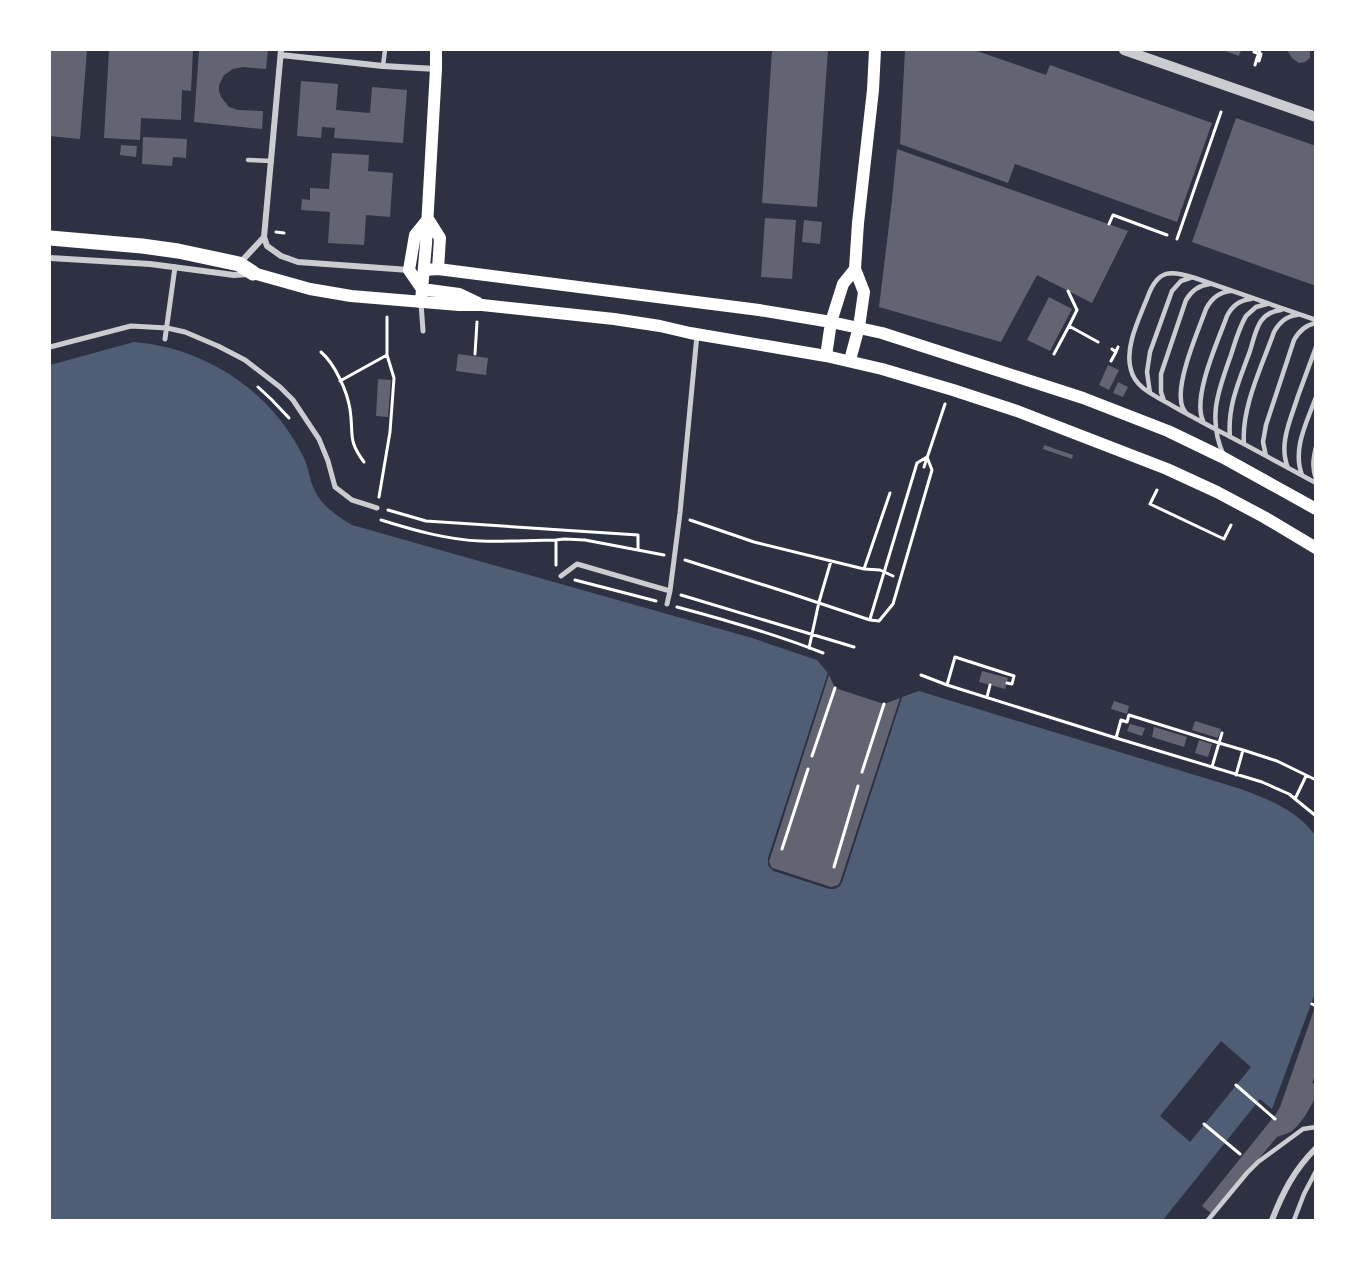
<svg xmlns="http://www.w3.org/2000/svg" width="1365" height="1270" font-family="Overpass,sans-serif">
<style>
.water{fill:#4f5d75}
.pier{fill:#2d3142}
.building{fill:#626471}
.lines{fill:none;stroke-linecap:round;stroke-linejoin:round}
.path{stroke:#fff;stroke-width:3}
.service{stroke:#caccd0;stroke-width:4.5}
.pedestrian{stroke:#caccd0;stroke-width:5}
.minor{stroke:#caccd0;stroke-width:6}
.tertiary{stroke:#caccd0;stroke-width:10}
.secondary{stroke:#fff;stroke-width:12}
.trunk{stroke:#fff;stroke-width:15}
</style>
<rect width="100%" height="100%" fill="#2d3142"/>
<!-- water -->
<path class="water" d="M134,342c72,6 137,49 169,114 6,11 6,24 12,35 7,15 23,26 37,34l400,113 65,22 11,13 -60,185v7l6,6 56,18 12,-7 60,-185 17,-6 322,98c29,11 55,21 74,46v158l-43,116 -12,-10 -97,121h-1113v-855z"/>
<!-- pier -->
<path class="pier" d="M828,673l2,4 -59,182 60,27h4l4,-5 60,-182 3,-2 -60,185 -2,4 -5,3h-5l-56,-18 -4,-3 -2,-6z
M1221,1041l30,26 -61,75 -30,-26z"/>
<!-- building -->
<path class="building" d="M50,50h37l-7,89 -30,-3z
M109,50h84l-2,41 -9,-1 -1,30 -40,-2 -1,22 -36,-2z
M199,50h69l-2,19 -23,-2 -10,2 -9,6 -5,10v6l2,6 8,10 9,3 25,1 -1,18 -68,-7z
M772,50h56l-11,157 -55,-4z
M905,50h69l72,25 4,-10 162,58 -35,99 -162,-58 -7,19 -108,-39z
M1222,50h19l-2,6z
M1287,50h23v8l-5,4 -6,1 -7,-5z
M301,81l37,3 -2,26 34,3 2,-26 35,3 -4,53 -69,-5 1,-10 -13,-1 -1,11 -24,-2z
M1236,118l80,28v140l-124,-44z
M143,137l44,2 -1,19 -13,-1 -1,9 -30,-2z
M121,145l16,1 -1,11 -16,-2z
M897,149l231,82 -36,72 -55,-28 -36,67 -122,-35 13,-107z
M332,153l37,2 -1,16 25,2 -3,44 -24,-2 -2,30 -36,-2 2,-31 -29,-2 1,-11 8,1v-12l19,1z
M765,218l31,2 -4,59 -31,-2z
M804,220l18,2 -2,22 -18,-2z
M1049,297l23,12 -22,42 -23,-11z
M458,354l30,4 -2,17 -30,-4z
M1108,365l11,5 -10,20 -10,-5z
M378,379l13,1 -3,37 -12,-1z
M1118,382l10,5 -5,10 -10,-4z
M1044,445l29,10 -1,4 -29,-10z
M982,671l26,7 -3,11 -26,-7z
M829,675l6,13 49,16 16,-6 -60,184 -2,3 -7,2 -55,-18 -4,-1 -3,-6z
M1114,701l15,5 -2,8 -16,-5z
M1195,721l26,8 -3,9 -26,-8z
M1130,724l15,4 -3,8 -15,-5z
M1154,727l33,10 -3,10 -32,-10z
M1199,740l13,4 -4,13 -13,-4z
M1314,1010l2,1v62l-4,10 4,1v11l-3,7 -8,14 -7,9 -7,7 -14,5 -65,77 -10,-8 74,-92 4,-7z"/>
<g class="lines">
<!-- path -->
<path class="path" d="M1254,52l7,2 -2,7
M1259,59l-2,-1 3,-8
M1255,65l2,-7
M1109,224l4,-9 54,20
M276,232l8,1
M1177,239l44,-127
M1068,291l9,19 -8,16 29,16
M1112,349l4,3 2,-5
M321,352c14,12 26,39 29,57 4,26 -3,30 14,53
M475,354l2,-32
M1054,354l15,-28
M1111,361l5,-9
M340,381l47,-26
M258,387l13,12 18,19
M924,467l21,-63
M1157,490l-7,14 74,35 7,-14
M379,497l11,-65 4,-54 -7,-23v-38
M388,510l38,11 212,14v15
M381,520c32,10 67,20 100,21 25,1 50,-1 75,-1v25
M690,520l64,22 110,27 16,1 13,6
M556,540l8,-1 21,1 79,15
M685,560l104,33 81,27 9,1 14,-17 39,-134 -5,-13
M864,569l26,-76
M575,580l81,21
M681,595l173,52
M677,607c49,13 98,27 146,46
M870,619l47,-156 10,-6
M809,648l10,-46 12,-41
M921,675l26,10 169,53 146,44 27,12 27,22
M947,685l8,-28 59,19 -2,8 -5,-1
M987,697l3,-12
M1222,733l-3,10 24,7 -7,25
M1116,738l5,-18 6,2 2,-7 90,28 -7,24
M1243,750l34,11 39,19
M812,756l23,-68
M862,772l22,-68
M1295,799l11,-23
M782,849l26,-80
M834,867l24,-81
M1312,1004l4,2
M1236,1085l39,34
M1204,1124l36,30"/>
<!-- service -->
<path class="service" d="M383,66l2,-16
M248,160l24,1
M1316,320l-121,-42c-24,-8 -37,-9 -47,18 -8,21 -24,51 -17,74 2,8 6,13 12,18 9,7 19,12 28,17 14,8 29,16 44,24 34,17 67,36 101,54
M1150,393l-3,-21 3,-20 22,-61 9,-10 9,-3
M1164,401l-3,-9v-18l25,-74c6,-10 13,-15 24,-16
M1186,413c-3,-4 -5,-8 -5,-13 -3,-23 17,-69 25,-91 5,-10 13,-17 25,-18
M1203,421c-11,-24 15,-80 24,-105 5,-10 12,-16 24,-17
M1230,437c-3,-31 10,-58 20,-86 3,-9 5,-21 11,-30 5,-7 11,-10 20,-11
M1244,444c-3,-36 18,-78 30,-112 5,-9 12,-16 23,-17
M1316,447c-3,12 -4,21 0,32
M1224,456c-17,-37 -6,-65 7,-101 4,-13 8,-27 15,-39l10,-9 11,-3
M1266,456l-3,-14 3,-17 28,-85c5,-9 11,-15 22,-17
M1288,468c-10,-24 3,-49 10,-72 6,-16 12,-33 18,-49
M1302,475c-10,-26 5,-53 14,-78
M1208,1220l39,-47 11,-11 45,-33 13,-2
M1294,1220l10,-26 12,-23"/>
<!-- pedestrian -->
<path class="pedestrian" d="M421,303l2,28
M165,339l10,-72
M50,347l81,-21 36,2 18,4 33,14 27,14 35,27 13,13 26,39 9,22 7,26 17,13 25,8
M561,576l16,-12 93,27
M667,604l3,-13 10,-78 17,-178"/>
<!-- minor -->
<path class="minor" d="M281,55l102,11 53,3
M264,237l3,9 14,10 17,6 111,8
M50,258l100,6 84,11 15,-1
M239,264l25,-27 17,-187
M1272,1220c11,-28 22,-50 44,-72"/>
<!-- tertiary -->
<path class="tertiary" d="M1124,50l192,67"/>
<!-- secondary -->
<path class="secondary" d="M428,219l-13,16 -6,35 13,19 37,5 19,9
M428,219l12,19 -2,31
M424,270l14,-1 321,41 72,12 51,11 201,65 85,33 56,27 92,51
M253,273l57,16 41,7 108,9h23l132,14 46,7 30,7 136,23 56,13 71,21 64,21 150,58 50,23 47,25 52,31
M421,301l5,-57 10,-175v-19
M826,356l5,-34 12,-38 12,-15
M850,360l9,-33 5,-35 -9,-23 3,-46 15,-133 2,-40"/>
<!-- trunk -->
<path class="trunk" d="M50,238l92,8 36,5 61,13 14,9"/>
</g>
<!-- border -->
<rect width="1365" height="1270" fill="none" stroke="#ffffff" stroke-width="102"/>
</svg>
